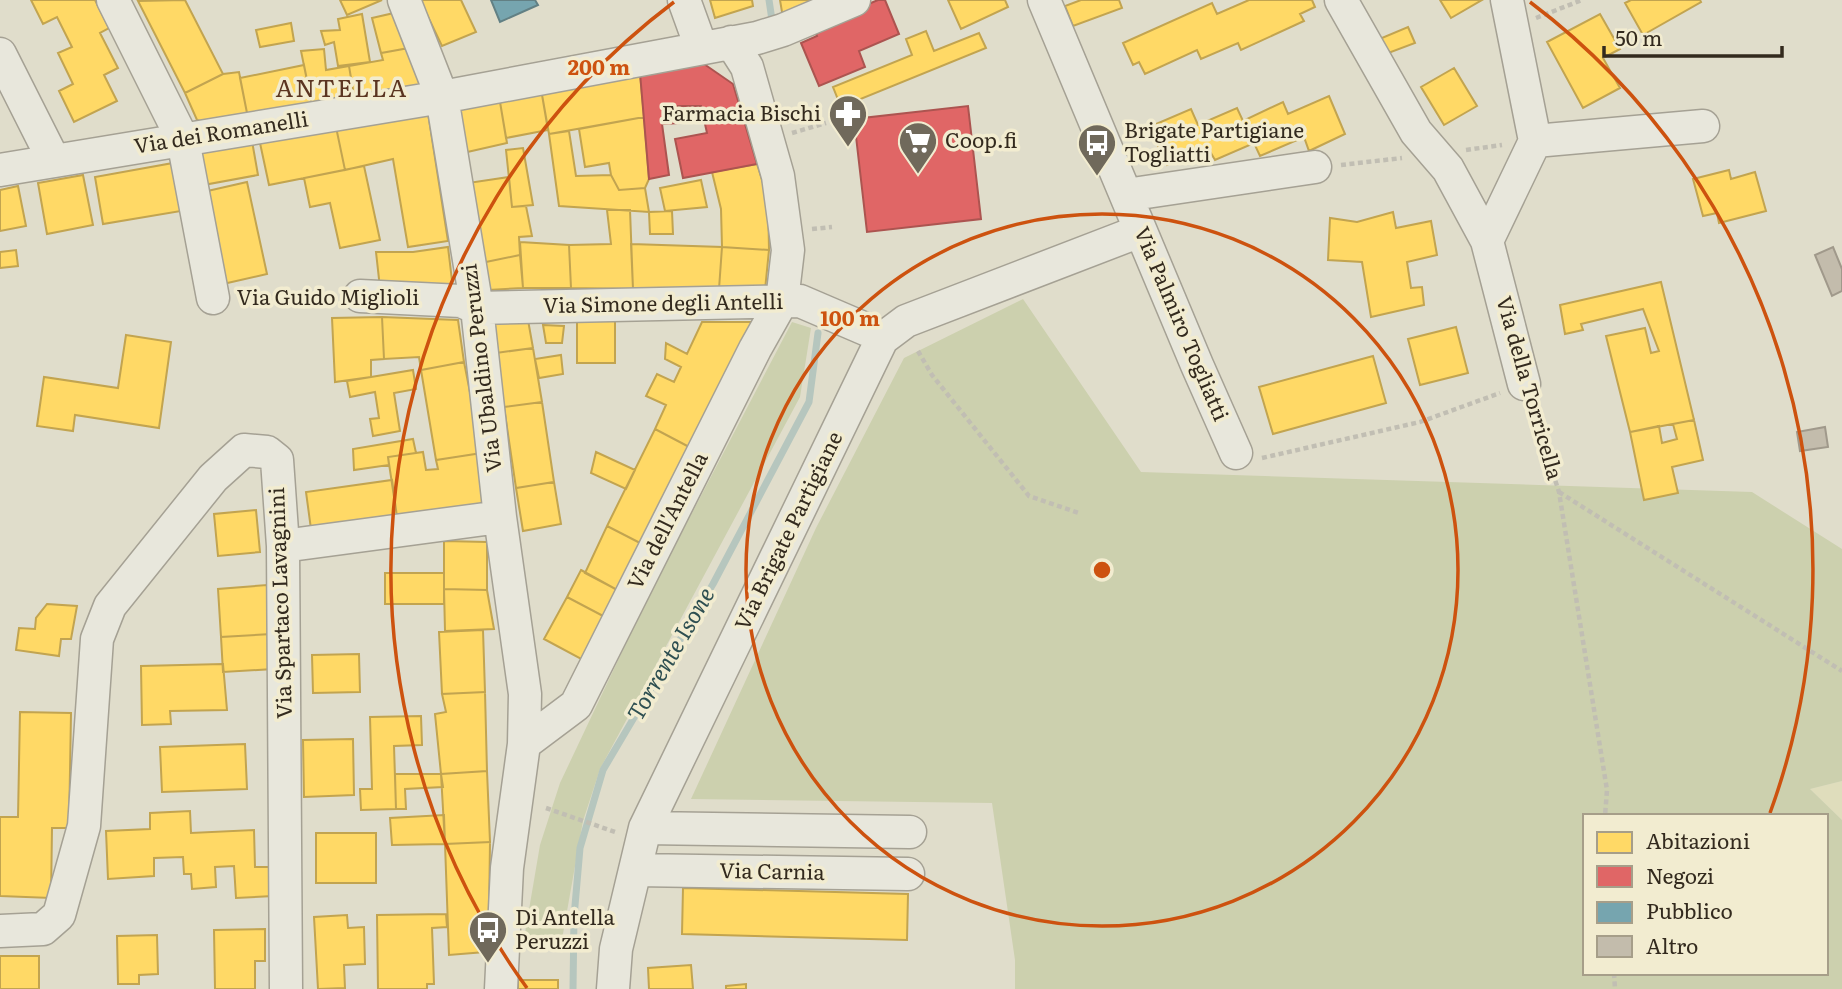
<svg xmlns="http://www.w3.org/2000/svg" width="1842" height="989" font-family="Literata,serif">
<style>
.farmland{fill:#dfddbc}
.green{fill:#ccd0ae;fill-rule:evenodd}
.homes{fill:#ffd966;stroke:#c2a450;stroke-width:2}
.shops{fill:#e06666;stroke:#ac5450;stroke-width:2}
.public{fill:#76a5af;stroke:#628084;stroke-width:2}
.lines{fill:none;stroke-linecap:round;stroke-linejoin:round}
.stream{stroke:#b6c6be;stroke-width:7}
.building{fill:#c3bcac;stroke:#a0998b;stroke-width:2}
.minor-casing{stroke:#a5a194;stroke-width:35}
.path{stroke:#c1beb3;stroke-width:4.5;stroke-dasharray:5 3.5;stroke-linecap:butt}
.minor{stroke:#e8e7dc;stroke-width:32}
.ring{fill:none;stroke:#cd520f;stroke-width:3.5}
.labels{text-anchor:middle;stroke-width:7;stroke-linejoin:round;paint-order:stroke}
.poi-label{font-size:21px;fill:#332a1e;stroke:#f2ecd0;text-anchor:start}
.street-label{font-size:21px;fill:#332a1e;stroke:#f2ecd0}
.water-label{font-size:23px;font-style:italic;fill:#2e4f51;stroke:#f2ecd0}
.quarter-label{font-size:24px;letter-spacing:2px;fill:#5b3521;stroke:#f2ecd0}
.centre{fill:#cd520f;stroke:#f2ecd0;stroke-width:3.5}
.ring-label{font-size:21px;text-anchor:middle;font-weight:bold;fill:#cd520f;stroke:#f2ecd0;stroke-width:7;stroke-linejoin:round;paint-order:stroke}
</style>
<rect width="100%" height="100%" fill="#e0ddcb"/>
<!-- farmland -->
<path class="farmland" d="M1842,781v39l-32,-31z"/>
<!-- green -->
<path class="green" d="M1023,299l118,173 611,20 90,57v232l-32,8 32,31v169h-827v-29l-23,-157 -301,-4 125,-271 88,-170zM1585,816h241v157h-241z
M792,322l19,6 -11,69 -200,372 -17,52 -22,124 -37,-6 16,-94 20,-62 87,-184z"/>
<!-- homes -->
<path class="homes" d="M31,0h64l14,28 -9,5 18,35 -14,7 13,26 -43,21 -15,-31 14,-7 -15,-31 14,-6 -15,-30 -14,7z
M185,0l38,74 -38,19 -47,-92z
M340,0h42l-35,15z
M420,0h41l15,32 -34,14z
M710,0h42l1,6 -38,12z
M780,0h39l-36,18z
M948,0h57l3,7 -47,22z
M1081,0h38l3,8 -49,18 -8,-20z
M1249,0h63l3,7 -15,7 4,7 -63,29 -3,-7 -37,16 -4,-9 -52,24 -6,-12 -6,3 -10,-22 89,-40 5,11z
M1440,0h42l-31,18z
M1631,0h69l1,2 -58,33 -18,-32z
M394,13l15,35 -28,5 -9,-35z
M362,14l8,48 -32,4 -4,-24 -9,3 -4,-14 19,-1 -2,-11z
M1600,14l20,35 -17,9 17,30 -37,20 -36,-66z
M291,23l3,18 -34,6 -4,-17z
M1408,27l7,16 -32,12 -6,-15z
M926,31l8,20 45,-18 7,15 -145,59 -8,-20 79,-32 -6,-16z
M409,48l12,42 -66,12 -6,-36 34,-6 -2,-7z
M324,49l2,21 23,-4 6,36 -42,8 -12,-59z
M304,65l9,45 -64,13 -9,-45z
M1454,68l23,38 -33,19 -23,-38z
M239,72l10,51 -42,1 -10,-4 -12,-27 38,-19z
M640,73l4,44 -95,17 -8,-45z
M541,89l7,41 -42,8 -7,-42z
M499,96l8,47 -44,10 -6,-50z
M1329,96l16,38 -36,17 -5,-14 -44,19 -6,-13 -39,17 -7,-12 -41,17 -18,-38 42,-18 7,16 39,-17 6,13 40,-19 5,12z
M428,113l20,128 -40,6 -15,-88 -48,11 -9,-43z
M644,117l5,62 -4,9 -26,2 -8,-15 -2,-12 -24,4 -6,-38z
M336,127l9,43 -76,15 -9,-42z
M569,131l7,45 35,-1 8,15 26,-2 4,24 -90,-6 -10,-72z
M252,141l6,34 -60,11 -7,-34z
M523,148l10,57 -21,2 -6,-57z
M173,163l8,48 -78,13 -8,-47z
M757,164l11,35 1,51 -47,-3 -1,-38 -9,-37z
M364,166l16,74 -40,8 -10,-45 -20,4 -6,-29z
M1729,170l2,9 24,-7 11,39 -47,12 -2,-10 -14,3 -10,-37z
M83,175l10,50 -46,9 -9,-51z
M509,177l3,30 14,-1 6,30 -13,1 1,18 -39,8 -13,-80z
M701,180l6,27 -42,4 -5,-23z
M247,182l20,92 -44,10 -20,-92z
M18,186l8,40 -26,5v-41z
M607,210h23l3,79 -62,-1 -2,-43 42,-1z
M672,211l1,23h-23l-1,-22z
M1393,212l3,16 35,-7 6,34 -30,7 4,26 11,-1 2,18 -53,12 -9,-55 -34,-2 2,-42 27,4z
M520,242l49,3 2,43h-48z
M631,244l91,3 -3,42h-86z
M448,247l5,42 -73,-1 -4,-36h37z
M722,247l47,3 -4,40 -46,-1z
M16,250l2,16 -18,2v-16z
M520,255l3,33 -35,2 -7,-27z
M1661,282l33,138 -64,12 -24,-96 39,-8 6,25 8,-2 -16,-42 -62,15 2,6 -18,4 -5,-29z
M382,317l2,42 -13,1v17l-36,5 -3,-64z
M382,317l76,3 6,42 -43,8 -2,-13 -35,2z
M577,319h38v44h-38z
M528,320l5,28 -37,5 -5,-30z
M702,322h51l-60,127 -38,-20 11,-24 -20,-9 11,-22 17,8 7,-15 -16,-8 1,-16 21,11z
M543,325l21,1 -2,17h-16z
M1456,327l12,46 -48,12 -12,-46z
M126,335l45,7 -12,86 -84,-13 -2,16 -36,-5 7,-49 74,11z
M533,348l9,54 -38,5 -8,-54z
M561,355l2,19 -24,4 -4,-19z
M1373,356l13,47 -113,31 -14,-47z
M464,362l18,91 -46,7 -15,-90z
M413,370l3,19 -22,4 6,38 -27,5 -3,-17 9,-1 -4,-26 -25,5 -3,-16z
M542,402l12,80 -38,6 -12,-81z
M1694,420l9,40 -31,7 6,26 -34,7 -14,-68 29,-6 3,17 15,-4 -4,-15z
M655,429l38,20 -49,96 -37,-19z
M413,439l3,14 -28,4 1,8 -35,5 -1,-21z
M423,452l3,18 12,-1 -2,-9 46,-7 7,51 -92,13 -9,-60z
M596,452l39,18 -9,19 -35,-16z
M392,480l5,37 -86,12 -5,-37z
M554,482l7,42 -38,7 -7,-43z
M256,510l4,42 -42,4 -4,-42z
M607,526l37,19 -25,46 -34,-18z
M444,541l43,1v48l-43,-1z
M581,570l38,21 -14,26 -38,-20z
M385,573h59v31h-59z
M267,585l4,49 -50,3 -3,-48z
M444,589l43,1 7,39 -49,2z
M567,597l38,20 -22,43 -39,-21z
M47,604l30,2 -6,33h-10l-2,17 -43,-6 3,-22 16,1 1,-11z
M483,630l2,62 -43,2 -3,-62z
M271,634l2,35 -50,3 -2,-35z
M359,654l1,38 -47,1 -1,-38z
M223,664l4,46 -57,1 1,13 -29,1 -1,-59z
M485,692l2,79 -46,3 -6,-60 11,-2 -4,-18z
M20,712l51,1 -2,115h-17l-1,70 -51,-2v-79h18z
M421,716l1,29 -28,1 2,63 -35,1 -1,-21h12l-2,-72z
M353,739l1,56 -50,2 -1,-57z
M245,744l2,45 -85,3 -2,-45z
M487,771l3,71 -45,2 -4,-70z
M395,774h46l2,13 -38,2 1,20h-10z
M190,811l1,22 63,-3 1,37h16l2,29 -37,2 -2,-32 -19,1 1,20 -24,2 -1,-15h-7l-1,-17 -29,1v18l-46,3 -2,-48 44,-2v-16z
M444,815l1,29 -53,1 -2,-27z
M316,833h60v50h-60z
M490,842l-1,72 -4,38 -36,3 -4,-111z
M683,888l225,6 -1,46 -225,-6z
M446,914l1,13 -15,1 2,56h-7v5h-49l-1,-74z
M347,915l1,13 16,-1 1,37 -21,1 1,23 -27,1 -4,-72z
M265,929v32h-10v28h-40l-1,-59z
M157,935l1,39 -19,1v9h-21l-1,-48z
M0,956h39v33h-39z
M691,965l2,24h-44l-1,-21z
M518,980h40v9h-40z
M746,984v5h-20v-3z"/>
<!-- shops -->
<path class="shops" d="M878,0h7l14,34 -40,17 6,16 -46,19 -18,-43 16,-7 -4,-9z
M704,64l29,20 24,80 -74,14 -8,-39 32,-6 -6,-27h-23l1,17 -17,1 7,51 -20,4 -9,-106z
M968,106l13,113 -114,13 -13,-113z"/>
<!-- public -->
<path class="public" d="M491,0h44l3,5 -38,17z"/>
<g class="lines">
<!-- stream -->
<path class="stream" d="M769,0l3,20
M573,989l1,-72 6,-69 23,-78 110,-186 96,-182 9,-69"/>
</g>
<!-- building -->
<path class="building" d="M1833,247l9,22v22l-10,5 -17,-41z
M1825,427l3,20 -28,4 -3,-19z"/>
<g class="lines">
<!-- minor casing -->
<g class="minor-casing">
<path id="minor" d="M113,0l70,140 30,158
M404,0l38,97 35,211 23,209 25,177 -1,50 -17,124 -6,121
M684,0l17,47
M1044,0l153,365 39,88
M1341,0l75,132 32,37 39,72 37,143
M0,54l54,107
M1535,141l168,-15
M0,170l442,-73 315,-59 26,-8 71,-30
M1126,195l189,-28
M1487,241l48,-100 -28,-141
M360,296l101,5 16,7 323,-7 70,30 12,8
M283,546l217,-29
M524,744l52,-39 179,-356 27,-48 6,-51 -10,-74 -31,-109 -16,-25
M645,828l265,4
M636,870l272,4
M0,931l43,-2 16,-14 25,-89 13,-187 13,-33 103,-128 31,-28 23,2 10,8 6,86 3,443
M613,989l3,-40 29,-121 237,-489 24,-18 234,-90"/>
</g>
<!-- path -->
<path class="path" d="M1536,18l46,-18
M792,133l34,-10
M1466,150l36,-5
M1341,165l61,-7
M812,229l20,-2
M238,298l96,-2
M918,351l14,24 97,121 50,17
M1532,408l27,84 48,298 -2,26
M1262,458l158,-36 80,-29
M1559,492l283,179
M546,808l72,25
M1614,973l1,16"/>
<!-- minor -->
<use href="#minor" class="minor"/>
</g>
<!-- distance rings -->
<g class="ring">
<circle cx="1102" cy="570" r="356"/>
<path d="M527 988A711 711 0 0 1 674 2M1530 2A711 711 0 0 1 1770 813"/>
</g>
<!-- icons -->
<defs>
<g id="pharmacy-pin" transform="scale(2.0125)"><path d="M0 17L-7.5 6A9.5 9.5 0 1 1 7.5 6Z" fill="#70695b" stroke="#f2ecd0"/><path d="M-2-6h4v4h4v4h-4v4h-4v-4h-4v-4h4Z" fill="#fff"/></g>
<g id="supermarket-pin" transform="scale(2.0125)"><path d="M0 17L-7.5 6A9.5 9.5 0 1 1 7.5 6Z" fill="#70695b" stroke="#f2ecd0"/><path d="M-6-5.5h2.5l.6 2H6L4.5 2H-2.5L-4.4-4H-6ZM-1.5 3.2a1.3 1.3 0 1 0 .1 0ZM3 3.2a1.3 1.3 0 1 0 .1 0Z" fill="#fff"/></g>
<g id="bus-pin" transform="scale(2.0125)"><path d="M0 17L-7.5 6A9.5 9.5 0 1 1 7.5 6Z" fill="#70695b" stroke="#f2ecd0"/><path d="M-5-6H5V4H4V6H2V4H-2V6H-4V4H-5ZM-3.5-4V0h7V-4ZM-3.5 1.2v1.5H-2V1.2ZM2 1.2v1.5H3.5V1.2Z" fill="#fff"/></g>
</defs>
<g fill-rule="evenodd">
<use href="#pharmacy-pin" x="848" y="114"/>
<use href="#supermarket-pin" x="918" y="141"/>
<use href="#bus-pin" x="1097" y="143"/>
<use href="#bus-pin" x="488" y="930"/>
</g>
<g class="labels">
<!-- poi labels -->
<g class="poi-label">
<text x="821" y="121" text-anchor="end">Farmacia Bischi</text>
<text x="1124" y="138">Brigate Partigiane<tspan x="1124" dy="24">Togliatti</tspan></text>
<text x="945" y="148">Coop.fi</text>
<text x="515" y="925">Di Antella<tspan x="515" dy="24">Peruzzi</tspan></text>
</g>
<!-- street labels -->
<g class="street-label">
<text transform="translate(221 133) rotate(-9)" y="7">Via dei Romanelli</text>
<text x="328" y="305">Via Guido Miglioli</text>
<text transform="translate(663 304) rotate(-1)" y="7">Via Simone degli Antelli</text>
<text transform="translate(1181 324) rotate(67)" y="7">Via Palmiro Togliatti</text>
<text transform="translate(482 368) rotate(-97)" y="7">Via Ubaldino Peruzzi</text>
<text transform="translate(1529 388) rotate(74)" y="7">Via della Torricella</text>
<text transform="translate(668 521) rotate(-63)" y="7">Via dell'Antella</text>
<text transform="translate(789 531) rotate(-64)" y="7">Via Brigate Partigiane</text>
<text transform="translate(281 603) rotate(-92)" y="7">Via Spartaco Lavagnini</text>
<text transform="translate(772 872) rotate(1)" y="7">Via Carnia</text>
</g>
<!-- water labels -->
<g class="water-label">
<text transform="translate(671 654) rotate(-60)" y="8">Torrente Isone</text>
</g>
<!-- quarter labels -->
<g class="quarter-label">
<text x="342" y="97">ANTELLA</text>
</g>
</g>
<circle cx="1102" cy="570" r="10" class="centre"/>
<g class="ring-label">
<text x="599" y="75">200 m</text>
<text x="850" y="326">100 m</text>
</g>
<!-- legend -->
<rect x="1583" y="814" width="245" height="161" fill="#f2ecd0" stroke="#a69e89" stroke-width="2"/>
<rect x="1597" y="832" width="35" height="21" fill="#ffd966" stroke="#a69e89" stroke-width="2"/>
<text x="1646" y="849" font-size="21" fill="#332a1e">Abitazioni</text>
<rect x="1597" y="866" width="35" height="21" fill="#e06666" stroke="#a69e89" stroke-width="2"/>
<text x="1646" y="884" font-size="21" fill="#332a1e">Negozi</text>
<rect x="1597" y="902" width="35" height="21" fill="#76a5af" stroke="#a69e89" stroke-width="2"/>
<text x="1646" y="919" font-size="21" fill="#332a1e">Pubblico</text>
<rect x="1597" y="936" width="35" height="21" fill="#c3bcac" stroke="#a69e89" stroke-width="2"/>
<text x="1646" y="954" font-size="21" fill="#332a1e">Altro</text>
<!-- scale -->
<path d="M1604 46v10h178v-10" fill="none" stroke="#332a1e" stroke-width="3.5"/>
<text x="1615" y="46" font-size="21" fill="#332a1e" stroke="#f2ecd0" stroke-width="5" paint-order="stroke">50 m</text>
</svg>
